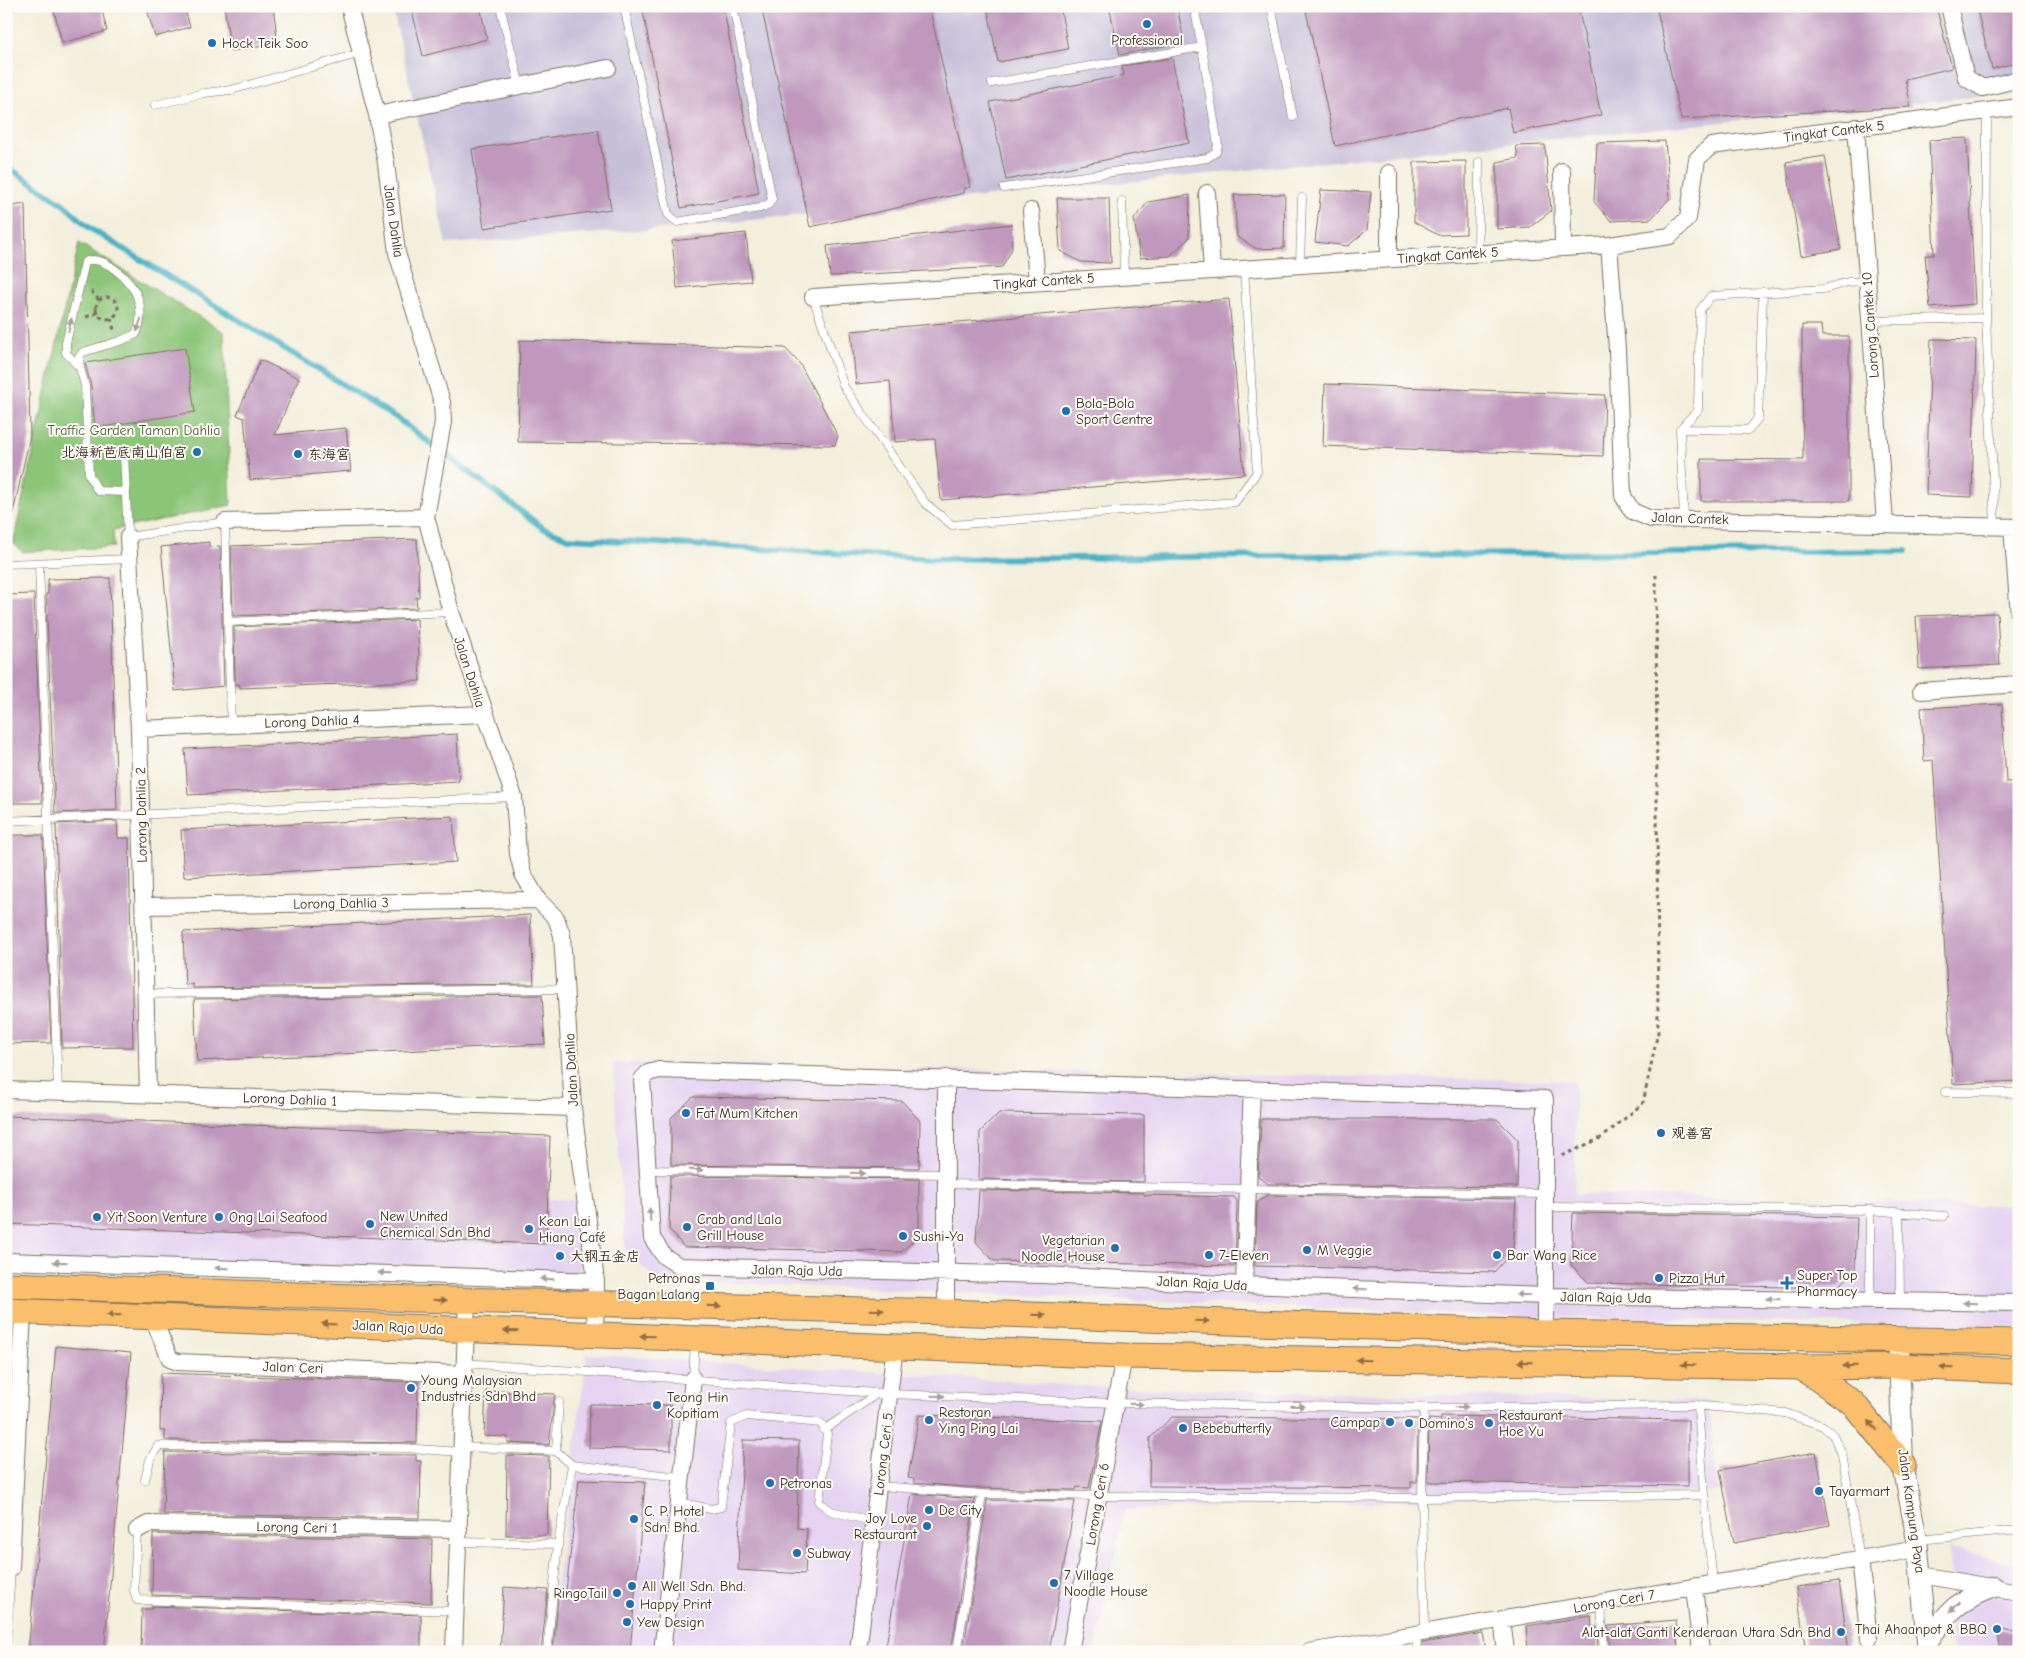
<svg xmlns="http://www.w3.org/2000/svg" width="2025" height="1658" font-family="'Comic Neue','LXGW WenKai TC',sans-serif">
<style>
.built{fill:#e5d3f1}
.industrial{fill:#c7c0d9}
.green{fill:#8cc578;stroke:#64784b}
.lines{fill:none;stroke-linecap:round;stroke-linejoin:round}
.stream{stroke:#49b2c7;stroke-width:6}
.building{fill:#c098bd}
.service-casing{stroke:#7b6f60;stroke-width:9}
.minor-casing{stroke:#7b6f60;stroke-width:18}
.tertiary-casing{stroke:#7b6f60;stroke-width:22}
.primary-casing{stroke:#7b6f60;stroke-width:27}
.path{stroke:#7b6f60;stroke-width:3;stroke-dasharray:4 4;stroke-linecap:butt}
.service{stroke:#fff;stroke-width:8}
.minor{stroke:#fff;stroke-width:16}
.tertiary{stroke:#fff;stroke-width:20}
.primary{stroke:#fabe6d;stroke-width:25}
.oneway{fill:#a79f9a}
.oneway2{fill:#916d42}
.poi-dot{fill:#1f6fb2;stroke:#fdfcf7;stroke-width:2}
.labels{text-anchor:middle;stroke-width:4;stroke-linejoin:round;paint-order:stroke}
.poi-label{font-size:14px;fill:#3b2a1e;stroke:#fdfcf7;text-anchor:start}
.street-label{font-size:14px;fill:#3b2a1e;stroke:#fdfcf7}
.park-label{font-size:14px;fill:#535839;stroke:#fdfcf7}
</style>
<rect width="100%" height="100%" fill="#fdfcf7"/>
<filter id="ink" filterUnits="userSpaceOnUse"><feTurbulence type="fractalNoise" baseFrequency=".02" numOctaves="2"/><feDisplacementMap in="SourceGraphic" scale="10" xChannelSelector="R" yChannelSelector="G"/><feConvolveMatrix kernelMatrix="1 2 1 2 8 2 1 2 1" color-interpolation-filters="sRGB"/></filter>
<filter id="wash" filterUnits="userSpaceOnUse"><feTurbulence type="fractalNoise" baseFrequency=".0096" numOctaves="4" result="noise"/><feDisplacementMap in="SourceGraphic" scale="20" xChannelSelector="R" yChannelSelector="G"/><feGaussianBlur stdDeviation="1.12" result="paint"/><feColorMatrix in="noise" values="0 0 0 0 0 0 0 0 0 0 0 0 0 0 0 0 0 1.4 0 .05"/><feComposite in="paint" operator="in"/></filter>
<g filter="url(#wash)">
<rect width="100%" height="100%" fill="#f3efdc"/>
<!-- built -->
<path class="built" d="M613,1063l962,18v113l444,12v121l-508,-11 -854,-36 -32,-30z
M6,1179l569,21 5,78 -574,-9z
M587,1354l529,34 592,13 11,90 -594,19 -30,142h-547z
M1950,1547l69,19v86h-50l-17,-5z"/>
<!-- industrial -->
<path class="industrial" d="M392,6h1627v80l-39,10 -1308,132 -226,16z"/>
<!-- green -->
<path class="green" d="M79,243l145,89 7,173 -118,25 1,17 -92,5 -9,-9z"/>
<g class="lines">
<!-- stream -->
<path class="stream" d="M6,166l56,37 29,26 306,189 146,110 25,10 366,21 972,-8"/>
</g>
<g id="blocks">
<!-- building -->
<path class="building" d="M53,6h48l6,25 -45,12z
M146,6h38l6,21 -35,10z
M224,6h49l5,38 -47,7z
M411,6h69l7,33 -64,17z
M642,6h81l36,187 -78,15z
M781,6h148l41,181 -6,2v4l-154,34 -48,-217z
M987,6h73l8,43 -70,13z
M1109,6h68l7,36 -64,13z
M1305,6h273l23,109 -88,18 -5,-25 -173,38z
M1656,6h280l16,62 -47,11 6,28 -230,12z
M1976,6h43v56l-27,7z
M1172,58l17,85 -183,37 -16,-78 134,-27 -2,-9z
M598,130l13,79 -127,19 -12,-79z
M1967,138l8,166 -45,4 -5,-53h9l-5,-115z
M1665,141l5,57 -19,21 -40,2 -17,-19 3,-59z
M1545,145l6,66 -21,16 -33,2v-67l21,-4 -2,-12z
M1825,156l16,93 -40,7 -15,-94z
M1466,161v73l-28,1 -24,-13v-60z
M1321,190l50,2 -4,38 -19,16 -33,-4z
M1285,194l-1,54 -27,1 -20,-12 -3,-42z
M1190,195l-1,43 -19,18 -30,2 -6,-39 14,-17z
M1057,198h52l2,65 -30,-1 -21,-11z
M25,204l5,232 -17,77 -7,-1v-305z
M1011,224l1,25 -10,18 -172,9 -3,-30z
M746,233l5,48 -74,7 -5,-47z
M1229,299l15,175 -303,26 -6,-61 -40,3 -5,-61 -34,3 -5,-53z
M1802,325h19l1,11h27v165h-148v-42l102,1z
M1931,339l45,1 -4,157 -46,-2z
M520,340l265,8 15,16 38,72 -3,9 -317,-3z
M185,348l10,64 -100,16 -4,-42 -6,-23z
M260,360l39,18 -24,57 71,-7 5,43 -101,9 -6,-62 -7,-3z
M1325,384l280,11 -2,61 -280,-10z
M417,539l2,58h-3l1,11 -184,8 -2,-70z
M209,542v5l11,-1 4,140 -49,5 -14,-144z
M110,578l7,232 -62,3 -9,-219h2v-15z
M34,594l8,209h-36v-208z
M1997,613l3,52 -81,4 -3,-53z
M417,619l3,62 -180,7 -1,-4 -4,1 -1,-58z
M2002,704l4,78 13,-1v300l-66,3 -20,-324 -9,1 -3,-53z
M457,734l2,47 -271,14 -3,-46z
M453,816l3,46 -272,15 -3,-47z
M117,821l1,17h11l4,209 -71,1 -6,-224z
M6,835h37l8,208 -45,1z
M530,915l4,69 -341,4v-4l-8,1 -2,-53z
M542,995l3,49 -348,17 -3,-62z
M693,1097l209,4 18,20 -1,47 -248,-3v-47z
M999,1113l145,2v67l-165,-3 1,-47z
M6,1116l544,20 -4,108 -540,-20z
M1261,1119h236l21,21 -1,47 -249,-3 -10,-8z
M670,1176l249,3v56l-18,17 -217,-5 -15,-18z
M979,1190l165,3v2l90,2 3,4 -2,65 -241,-5 -18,-19z
M1267,1195l249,4 -3,52 -19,21 -239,-6 2,-63z
M1573,1213l284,4 -2,55 -19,16 -247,-5 -18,-18z
M56,1346l75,7 -27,299h-76z
M161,1373l257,9 -1,61 -252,-3v-9h-5z
M486,1391l69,3 -6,51 -41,-2v-6l-24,-1z
M590,1404l81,1v45l-82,-2z
M919,1415l183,6 -13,67 -12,-1 -1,3 -94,-2 -68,-5v-4l-6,-1z
M1441,1416l247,4v66l-260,-4 1,-63 12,1z
M1172,1417l246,2 -1,63h-6v6l-262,-2 1,-48z
M743,1440l56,1 -2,87 10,1 -2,45 -67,-4z
M165,1452l251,3v6h5l-1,57 -257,-4z
M1816,1452l14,73 -96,18 -14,-73z
M507,1455l42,1 -2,79h-41z
M579,1480l66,2 -15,170h-77l6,-62 7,1z
M912,1494l63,5 -24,153h-66z
M987,1500l88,1 -26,151h-86z
M153,1534l279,5 -1,64 -279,-8z
M1839,1581l10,71h-43l-10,-65z
M504,1587l44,3 -7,62h-41z
M152,1606l269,9v37h-280l1,-43h10z
M1591,1616l1,12 5,-1 1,25h-70l-2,-26z
M1676,1620l2,32h-68l-2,-26z
M1996,1628l23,6v18h-19z
M1483,1633l3,19h-62l-2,-9z"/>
</g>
</g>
<g filter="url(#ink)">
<use href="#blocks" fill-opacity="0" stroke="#7b6f60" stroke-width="1"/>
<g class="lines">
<!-- service casing -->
<g class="service-casing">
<path id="service" d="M500,6l20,80
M624,6l44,208 9,8 83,-14 9,-4 3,-5 -39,-193
M1271,6l22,111
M992,83l210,-36 -8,-41
M155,105l49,-12 27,-3 130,-37
M1987,112l-1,206 9,208
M1004,188l203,-30 9,-6 2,-7 -16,-98
M1122,201l2,75
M1478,253l1,-91
M1300,264l2,-66
M813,297l31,90 81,116 27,22 283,-23 22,-30 -13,-204
M1870,321l116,-3
M80,368l-14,-15v-10l19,-81c17,-9 46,18 52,34 5,13 5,25 -1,38l-16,7 -37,11 -4,5 1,11 5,18 4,89 9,16 28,1
M1680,429l69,1 9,-12 5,-126
M124,455l4,82 97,-15 6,203
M1684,518l-4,-89 18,-19 2,-100 11,-14 113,-7 24,-7 18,-1
M39,563l19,529
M6,564l123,-5
M228,622l223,-10
M6,821l508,-24
M146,994l420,-5
M1945,1092l74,1
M647,1170l299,4
M946,1184l599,10
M1545,1207l325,3 74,6
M1870,1210v91
M1899,1213l1,88
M6,1356h15
M463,1363l427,31 225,9 309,5 267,-3 94,8 38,13 10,9 9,19 18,105
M693,1379l2,-38
M1698,1405l6,90 9,88
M1424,1408l-2,90 3,134
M824,1430l54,-37
M461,1447l95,4
M572,1465l109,12
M145,1480l5,-20 8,-14 245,2 58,4
M879,1486l103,8 116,2 324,2 282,-3
M678,1502l33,7 10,-2 10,-84 16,-7 74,7 6,11 -8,68 12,9 44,11
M137,1530l-3,60 3,10 318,11
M1919,1540l100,-10
M459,1542l99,2
M1601,1603l3,49
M1415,1633l3,19
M6,1652l5,-84
M547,1652l11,-108 14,-79 -16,-14 3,-49
M957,1652l25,-158"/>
</g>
<!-- minor casing -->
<g class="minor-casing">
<path id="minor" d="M349,6l28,109 9,48 11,90 45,149 1,20 -17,95 25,95 63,185 4,57 5,20 15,26 18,18 6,17 11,173 23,173 -1,53
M1949,6l17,72 17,10 36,-9
M377,115l231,-47
M1856,127l29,396
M1562,171l1,77
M1207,193l5,77
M1031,211l6,70
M1609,245l8,104 6,147 9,15 19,8 368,8
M1389,259v-86
M813,297l796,-52 61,-9 18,-18 9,-59 14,-13 308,-39
M225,522l201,-5
M2012,527l7,88
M128,537l11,192 9,365
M1921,691l98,-7
M139,729l345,-15
M144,906l394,-6
M946,1078v234
M6,1090l567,18
M6,1261l590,20
M1244,1285l8,-196
M152,1316l18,43 8,3 285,12
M1545,1333c0,-78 0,-156 0,-234l-886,-29 -11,3 -6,6 10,159 12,18 15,10 364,9 201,10 301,11 474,7
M137,1530l11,-6 311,5
M1860,1559l9,80
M11,1568l12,-257
M1921,1575l98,17
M1694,1586l7,66
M1502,1619l4,33
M454,1652l13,-352
M662,1652l31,-273
M858,1652l37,-306
M1070,1652l54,-296
M1309,1652l609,-103"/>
</g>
<!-- tertiary casing -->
<g class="tertiary-casing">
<path id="tertiary" d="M1899,1351l4,114 14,75 11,112
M1927,1642c24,-34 28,-39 67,-55"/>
</g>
<!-- primary casing -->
<g class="primary-casing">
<path id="primary" d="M6,1285l408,14 532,13 599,21 474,9
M6,1311l1118,45 677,11 98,-1 120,5
M1801,1367l52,36 50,62"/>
</g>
<!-- path -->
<path class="path" d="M91,291l8,9
M96 308a11 11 0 1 1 22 0a11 11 0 1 1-22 0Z
M86,317l11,-4
M111,318l3,12
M1562,1156l41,-19 40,-34 15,-71 -2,-457"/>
<!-- service -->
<use href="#service" class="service"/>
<!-- minor -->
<use href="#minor" class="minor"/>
<!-- tertiary -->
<use href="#tertiary" class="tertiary"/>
<!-- primary -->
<use href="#primary" class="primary"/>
</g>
<!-- one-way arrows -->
<defs><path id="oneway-solid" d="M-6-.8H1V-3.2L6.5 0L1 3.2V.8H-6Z" transform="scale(1.25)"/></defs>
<g class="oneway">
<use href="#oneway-solid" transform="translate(70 325) rotate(-77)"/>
<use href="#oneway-solid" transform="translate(139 325) rotate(108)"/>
<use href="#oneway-solid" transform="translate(696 1170) rotate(1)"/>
<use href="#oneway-solid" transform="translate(858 1173) rotate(1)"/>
<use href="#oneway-solid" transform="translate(650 1215) rotate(-94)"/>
<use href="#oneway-solid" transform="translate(60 1262) rotate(-178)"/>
<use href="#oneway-solid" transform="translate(222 1268) rotate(-178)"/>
<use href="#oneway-solid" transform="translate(385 1273) rotate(-178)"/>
<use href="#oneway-solid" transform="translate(547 1279) rotate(-178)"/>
<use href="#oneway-solid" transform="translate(1360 1289) rotate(-178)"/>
<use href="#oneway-solid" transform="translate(1523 1295) rotate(-178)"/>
<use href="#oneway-solid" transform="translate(1773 1299) rotate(-179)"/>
<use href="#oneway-solid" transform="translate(1970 1303) rotate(-179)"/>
<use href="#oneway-solid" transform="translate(938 1396) rotate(2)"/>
<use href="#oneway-solid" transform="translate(1136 1404) rotate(1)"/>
<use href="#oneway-solid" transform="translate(1298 1406) rotate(1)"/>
<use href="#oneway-solid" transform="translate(1461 1407) rotate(-1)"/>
<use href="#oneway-solid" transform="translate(1955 1607) rotate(138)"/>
</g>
<g class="oneway2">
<use href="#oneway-solid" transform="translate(440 1300) rotate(2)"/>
<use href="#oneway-solid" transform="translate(714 1306) rotate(2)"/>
<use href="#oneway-solid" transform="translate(877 1310) rotate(2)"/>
<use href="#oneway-solid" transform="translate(114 1315) rotate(-178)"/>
<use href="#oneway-solid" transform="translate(1039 1315) rotate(2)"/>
<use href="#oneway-solid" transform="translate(1202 1321) rotate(2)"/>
<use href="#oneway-solid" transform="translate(329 1324) rotate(-177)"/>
<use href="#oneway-solid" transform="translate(511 1331) rotate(-178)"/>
<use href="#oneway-solid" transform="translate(647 1336) rotate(-178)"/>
<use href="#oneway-solid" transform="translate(1363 1360) rotate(-179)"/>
<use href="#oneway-solid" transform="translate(1525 1362) rotate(-179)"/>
<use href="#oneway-solid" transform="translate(1688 1365) rotate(-179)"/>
<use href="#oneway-solid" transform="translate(1850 1366) rotate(179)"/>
<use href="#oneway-solid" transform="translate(1947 1368) rotate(-178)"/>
<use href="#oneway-solid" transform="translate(1873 1426) rotate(-128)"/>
</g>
</g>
<!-- markers -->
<g class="poi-dot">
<circle cx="1147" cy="24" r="5"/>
<circle cx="212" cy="43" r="5"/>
<circle cx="1066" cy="411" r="5"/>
<circle cx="197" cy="452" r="5"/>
<circle cx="298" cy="454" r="5"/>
<circle cx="686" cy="1113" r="5"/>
<circle cx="1661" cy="1133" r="5"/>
<circle cx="97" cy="1217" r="5"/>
<circle cx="219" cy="1217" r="5"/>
<circle cx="370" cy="1224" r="5"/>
<circle cx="687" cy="1227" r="5"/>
<circle cx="529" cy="1229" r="5"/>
<circle cx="903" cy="1236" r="5"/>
<circle cx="1115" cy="1248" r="5"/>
<circle cx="1307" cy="1250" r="5"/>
<circle cx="1209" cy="1255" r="5"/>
<circle cx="1497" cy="1255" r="5"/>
<circle cx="560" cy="1256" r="5"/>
<circle cx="1659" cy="1278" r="5"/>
<path d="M1784.5 1275.5h5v5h5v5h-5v5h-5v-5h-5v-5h5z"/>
<rect x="705" y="1281" width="10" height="10" rx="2.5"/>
<circle cx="411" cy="1388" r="5"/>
<circle cx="657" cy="1405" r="5"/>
<circle cx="929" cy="1420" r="5"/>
<circle cx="1390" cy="1422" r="5"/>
<circle cx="1409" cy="1423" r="5"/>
<circle cx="1489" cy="1423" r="5"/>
<circle cx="1183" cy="1428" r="5"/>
<circle cx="770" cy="1483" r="5"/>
<circle cx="1819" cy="1491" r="5"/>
<circle cx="929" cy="1510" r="5"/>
<circle cx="634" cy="1519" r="5"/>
<circle cx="927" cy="1526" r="5"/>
<circle cx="797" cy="1553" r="5"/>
<circle cx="1054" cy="1583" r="5"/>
<circle cx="632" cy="1586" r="5"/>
<circle cx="617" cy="1593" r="5"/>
<circle cx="630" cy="1604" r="5"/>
<circle cx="627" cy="1622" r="5"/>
<circle cx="1997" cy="1629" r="5"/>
<circle cx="1841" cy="1632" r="5"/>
</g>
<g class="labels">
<!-- poi labels -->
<g class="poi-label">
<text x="1147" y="45" text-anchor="middle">Professional</text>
<text x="222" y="48">Hock Teik Soo</text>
<text x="1076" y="408">Bola-Bola<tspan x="1076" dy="16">Sport Centre</tspan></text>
<text x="187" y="457" text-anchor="end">北海新芭底南山伯宫</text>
<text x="308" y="459">东海宫</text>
<text x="696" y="1118">Fat Mum Kitchen</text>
<text x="1671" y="1138">观善宫</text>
<text x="380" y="1221">New United<tspan x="380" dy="16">Chemical Sdn Bhd</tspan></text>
<text x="107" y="1222">Yit Soon Venture</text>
<text x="229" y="1222">Ong Lai Seafood</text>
<text x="697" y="1224">Crab and Lala<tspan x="697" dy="16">Grill House</tspan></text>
<text x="539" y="1226">Kean Lai<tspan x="539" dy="16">Hiang Café</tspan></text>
<text x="913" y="1241">Sushi-Ya</text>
<text x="1105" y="1245" text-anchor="end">Vegetarian<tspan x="1105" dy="16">Noodle House</tspan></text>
<text x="1317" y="1255">M Veggie</text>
<text x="1219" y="1260">7-Eleven</text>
<text x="1507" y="1260">Bar Wang Rice</text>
<text x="570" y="1261">大钢五金店</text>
<text x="1797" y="1280">Super Top<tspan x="1797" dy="16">Pharmacy</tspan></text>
<text x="700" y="1283" text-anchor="end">Petronas<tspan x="700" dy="16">Bagan Lalang</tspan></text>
<text x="1669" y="1283">Pizza Hut</text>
<text x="421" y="1385">Young Malaysian<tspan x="421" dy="16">Industries Sdn Bhd</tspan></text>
<text x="667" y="1402">Teong Hin<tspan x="667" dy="16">Kopitiam</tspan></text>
<text x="939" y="1417">Restoran<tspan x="939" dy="16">Ying Ping Lai</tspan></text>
<text x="1499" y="1420">Restaurant<tspan x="1499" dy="16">Hoe Yu</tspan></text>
<text x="1380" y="1427" text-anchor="end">Campap</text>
<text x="1419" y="1428">Domino's</text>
<text x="1193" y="1433">Bebebutterfly</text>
<text x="780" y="1488">Petronas</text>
<text x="1829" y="1496">Tayarmart</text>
<text x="939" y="1515">De City</text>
<text x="644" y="1516">C. P. Hotel<tspan x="644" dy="16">Sdn. Bhd.</tspan></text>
<text x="917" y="1523" text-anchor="end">Joy Love<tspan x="917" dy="16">Restaurant</tspan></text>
<text x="807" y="1558">Subway</text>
<text x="1064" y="1580">7 Village<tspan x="1064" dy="16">Noodle House</tspan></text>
<text x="642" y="1591">All Well Sdn. Bhd.</text>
<text x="607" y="1598" text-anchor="end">RingoTail</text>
<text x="640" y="1609">Happy Print</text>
<text x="637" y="1627">Yew Design</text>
<text x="1987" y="1634" text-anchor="end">Thai Ahaanpot &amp; BBQ</text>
<text x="1831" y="1637" text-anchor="end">Alat-alat Ganti Kenderaan Utara Sdn Bhd</text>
</g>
<!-- street labels -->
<g class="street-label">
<text transform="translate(1834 131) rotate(-7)" y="5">Tingkat Cantek 5</text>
<text transform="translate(394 221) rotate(82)" y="5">Jalan Dahlia</text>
<text transform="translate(1448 255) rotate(-4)" y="5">Tingkat Cantek 5</text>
<text transform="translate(1044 281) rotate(-4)" y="5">Tingkat Cantek 5</text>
<text transform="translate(1870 325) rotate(-94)" y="5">Lorong Cantek 10</text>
<text transform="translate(1690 518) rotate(2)" y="5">Jalan Cantek</text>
<text transform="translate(470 672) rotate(72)" y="5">Jalan Dahlia</text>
<text transform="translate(312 721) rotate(-2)" y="5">Lorong Dahlia 4</text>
<text transform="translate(141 815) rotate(-91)" y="5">Lorong Dahlia 2</text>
<text transform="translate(341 903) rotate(-1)" y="5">Lorong Dahlia 3</text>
<text transform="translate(571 1070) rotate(-93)" y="5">Jalan Dahlia</text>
<text transform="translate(290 1099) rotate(2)" y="5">Lorong Dahlia 1</text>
<text transform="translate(797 1270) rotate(1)" y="5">Jalan Raja Uda</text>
<text transform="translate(1202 1283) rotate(3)" y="5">Jalan Raja Uda</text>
<text transform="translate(1606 1297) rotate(1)" y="5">Jalan Raja Uda</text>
<text transform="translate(398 1327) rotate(3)" y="5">Jalan Raja Uda</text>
<text transform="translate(293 1367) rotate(2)" y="5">Jalan Ceri</text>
<text transform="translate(883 1454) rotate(-83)" y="5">Lorong Ceri 5</text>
<text transform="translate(1097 1504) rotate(-80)" y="5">Lorong Ceri 6</text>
<text transform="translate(1912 1511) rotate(82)" y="5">Jalan Kampung Paya</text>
<text transform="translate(297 1527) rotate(1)" y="5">Lorong Ceri 1</text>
<text transform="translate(1614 1601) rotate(-10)" y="5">Lorong Ceri 7</text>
</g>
<!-- park labels -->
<g class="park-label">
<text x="134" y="435">Traffic Garden Taman Dahlia</text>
</g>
</g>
<!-- margin -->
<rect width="2025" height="1658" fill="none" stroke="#fdfcf7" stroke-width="25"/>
</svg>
